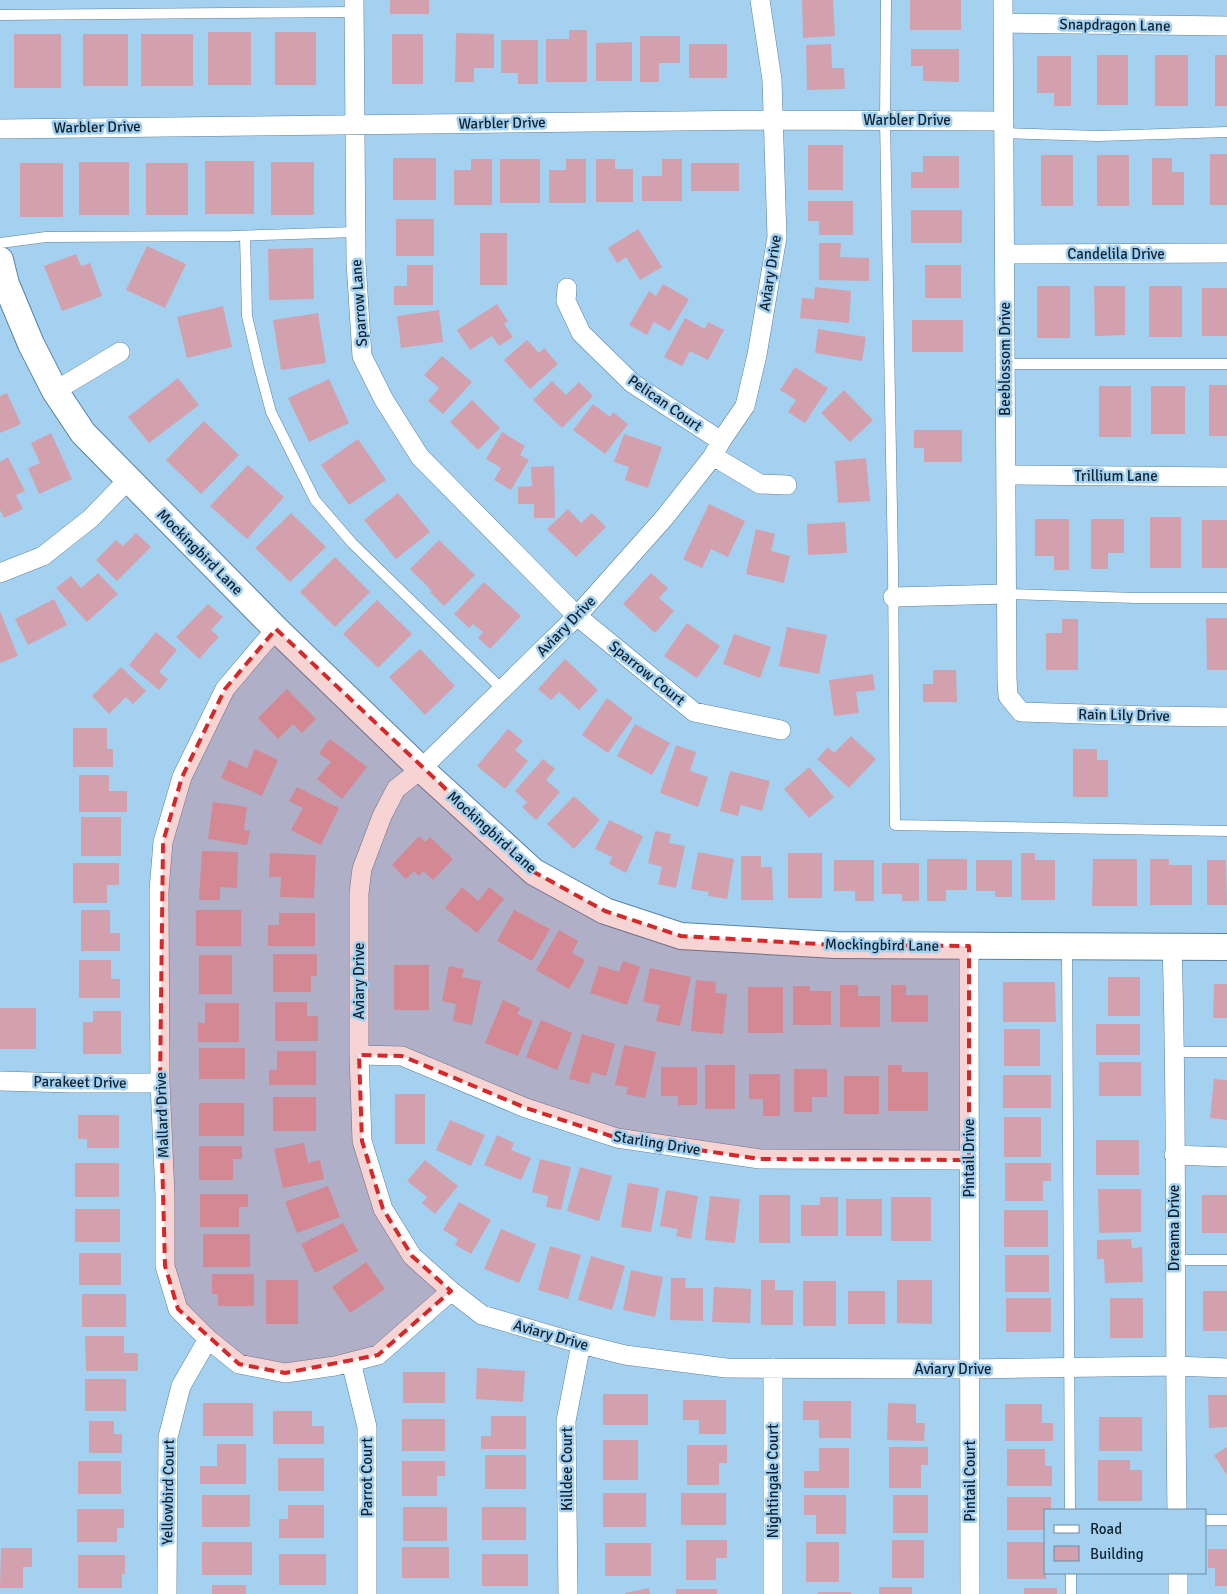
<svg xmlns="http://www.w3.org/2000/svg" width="1227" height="1594" font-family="Signika,sans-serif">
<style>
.building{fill:#d3a0ae}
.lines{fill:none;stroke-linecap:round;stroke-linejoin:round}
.lane-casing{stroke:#5982a0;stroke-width:11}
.street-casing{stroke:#5982a0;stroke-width:20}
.secondary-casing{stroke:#5982a0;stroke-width:28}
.lane{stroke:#fff;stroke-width:10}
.street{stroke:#fff;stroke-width:19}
.secondary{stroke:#fff;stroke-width:26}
.marked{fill:#d62828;fill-opacity:0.2;stroke:#d62828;stroke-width:4;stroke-dasharray:10 6;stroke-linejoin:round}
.labels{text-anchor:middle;stroke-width:5;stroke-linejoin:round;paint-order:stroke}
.street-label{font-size:15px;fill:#11222e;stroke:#a5d1f1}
</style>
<rect width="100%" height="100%" fill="#a5d1f1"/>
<!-- building -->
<path class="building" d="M390,0h39v14h-39z
M802,0h31l2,36 -32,2z
M910,0h51v30h-51z
M569,30h18v52h-41v-43h23z
M208,32h43v53h-43z
M275,32h41v53h-41z
M456,33l38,1v34h-20v14h-19z
M14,34h47v54h-47z
M83,34h45v52h-45z
M141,34h52v52h-52z
M392,34h31v50h-31z
M640,36h40v27h-21v19h-19z
M501,40h37v44h-20v-11h-17z
M632,42v39h-36v-38z
M689,44h38v34h-38z
M831,44l1,24h12l1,21 -38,1 -1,-45z
M911,49h48v33l-36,-1v-15h-12z
M1097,55h31v50h-31z
M1155,55h33v51h-33z
M1215,55h12v51h-12z
M1037,56h34v50h-17v-13h-17z
M808,145h35v45h-35z
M1210,154h17v51h-17z
M1041,155h32v51h-32z
M1097,155h32v51h-32z
M923,156h36v32h-48v-16h12z
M393,158h43v42h-43z
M1152,158h20v14h12v33h-32z
M471,159h21v46h-38v-35h17z
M500,159h40v44h-40z
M566,159h20v44h-37v-33h17z
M596,159h19v10h18v33h-37z
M662,159h20v42h-40v-25h20z
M205,161h49v53h-49z
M79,162h50v53h-50z
M271,162h43v53h-43z
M20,163h43v54h-43z
M146,163h42v52h-42z
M691,163h48v28h-48z
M808,201h45v34h-34v-14h-11z
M911,210h51v33h-51z
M396,219h38v37h-38z
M638,229l24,38 -22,13 -14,-23 -9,6 -9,-15z
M480,233h27v52h-27z
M819,243h22l-1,14 29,1v23l-50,-1z
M147,246l39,18 -21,44 -39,-18z
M313,248l1,51 -45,1 -1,-51z
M76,254l5,12 9,-3 12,33 -40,15 -18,-45z
M407,265h26v40h-39v-19h13z
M925,265h36v33h-36z
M663,284l26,15 -19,32 -16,-9 -7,13 -18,-10 20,-34 7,5z
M1037,286h33v52h-33z
M1094,286h31v49l-30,1z
M1149,286h33v51h-33z
M815,287l36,4 -2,32 -49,-5 2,-20 12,1z
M1202,288h25v48h-25z
M497,304l11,17 -4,3 9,13 -14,9 -7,-10 -22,14 -13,-20z
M223,306l9,41 -45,11 -10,-41z
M439,310l4,32 -42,6 -4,-32z
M318,313l8,50 -45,7 -8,-50z
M685,318l20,11 3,-7 16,8 -16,30 -18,-9 -8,15 -18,-9z
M912,320h51v32h-51z
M818,329l48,8 -4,24 -47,-8z
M527,340l12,13 5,-5 14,16 -28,25 -26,-29z
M442,356l30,26 -29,32 -15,-13 11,-13 -15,-13z
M795,367l33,21 -23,35 -17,-11 8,-12 -16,-10z
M178,378l21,27 -50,38 -21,-26z
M329,379l20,44 -40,19 -21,-44z
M552,381l14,14 13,-13 14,14 -31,32 -29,-28z
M1209,385h18v51h-18z
M1099,386h32v51h-32z
M1151,386h34v48h-34z
M844,390l29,30 -23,22 -29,-29z
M7,393l14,31 -21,9v-37z
M472,400l28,28 -22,22 -28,-28z
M593,404l17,13 3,-5 15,12 -23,30 -32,-24z
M204,421l35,34 -38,39 -35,-34z
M914,430h48v32h-38v-14h-10z
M502,432l23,14 -5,9 9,5 -18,30 -17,-10 7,-12 -15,-9z
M51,433l21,46 -33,15 -11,-26 12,-5 -9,-20z
M624,434l38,13 -14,41 -23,-8 4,-13 -15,-5z
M358,439l28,41 -37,25 -28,-40z
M8,457l17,34 -9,4 7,14 -19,9 -4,-8v-48z
M866,458l4,43 -32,2 -3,-42z
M248,465l36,32 -37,42 -37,-33z
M554,466l1,52h-21v-14h-16v-17l14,-1 -1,-19z
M398,493l32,39 -34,27 -32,-39z
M709,504l36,17 -17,36 -17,-8 -9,19 -19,-9z
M568,509l13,14 11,-10 14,14 -30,30 -29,-28z
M291,513l35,34 -36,35 -35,-34z
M1150,517h31v51h-31z
M1035,519h34v51h-15v-14h-19z
M1091,519h33v34h-16v16h-17z
M1202,520h25v48h-25z
M845,522l2,31 -39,2 -1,-31z
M756,529l19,5 -4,17 19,5 -6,27 -38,-9z
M136,533l15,14 -34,34 -21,-21 20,-20 7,6z
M439,540l36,35 -31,31 -14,-14 2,-1 -22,-22z
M335,557l35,35 -35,35 -35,-35z
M98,573l20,21 -31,28 -31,-34 15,-12 10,12z
M651,573l17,15 -9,10 15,13 -19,22 -32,-29z
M484,582l37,34 -31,33 -12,-11 5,-6 -10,-8 -4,4 -15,-14z
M54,599l13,26 -39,20 -13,-26z
M377,600l35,34 -34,34 -35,-34z
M208,604l15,13 -12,13 8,7 -20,22 -23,-22z
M0,611l18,45 -18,7z
M1206,618h21v52h-20z
M1062,619h16v51h-32v-37h16z
M687,623l33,23 -23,32 -33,-22z
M787,627l40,8 -8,39 -40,-8z
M156,632l21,18 -18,22 9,7 -9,11 -30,-25z
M734,634l37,13 -11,31 -37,-14z
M420,649l35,37 -30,29 -36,-38z
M565,659l33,31 -19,20 -20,-18 -8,8 -13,-11z
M121,667l25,24 -13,13 -7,-7 -17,17 -17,-18z
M933,670h23l1,32h-34v-18h10z
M873,674l2,16 -19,2 3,21 -25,3 -5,-36z
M287,689l29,30 -14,14 -9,-9 -15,15 -20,-21z
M607,698l26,20 -25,35 -26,-18z
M635,724l35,19 -18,32 -35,-19z
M73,728h34v21h6v18h-40z
M508,729l15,12 -8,9 13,11 -23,28 -28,-23z
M851,736l25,23 -27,29 -32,-29 11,-12 6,6z
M330,739l37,28 -25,32 -25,-20 14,-17 -12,-9z
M676,745l20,7 -6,19 18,6 -10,30 -38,-14z
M255,749l23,11 -16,36 -41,-18 8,-18 18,8z
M1073,749h24v11h11v37h-35z
M543,759l12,10 -9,11 14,12 -24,28 -14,-13 5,-5 -12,-11z
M809,767l25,30 -25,21 -25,-29z
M730,771l40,10 -8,30 -21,-6 -3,11 -18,-5z
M79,775h30v16h18v21h-48z
M297,787l42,21 -18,37 -30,-15 12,-22 -14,-7z
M574,796l26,24 -26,29 -27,-25z
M213,802l34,5 -3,23 6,1 -3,14 -39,-6z
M81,817h40v39h-40z
M609,820l34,16 -17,37 -17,-9 3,-7 -17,-8z
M655,831l16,3 -2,9 16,3 -9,42 -18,-4 4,-17 -14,-4z
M419,836l6,6 5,-5 23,22 -20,21 -10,-9 -4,5 -5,-5 -8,8 -14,-14z
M202,851l36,1 -1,36 -17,-1v13h-21z
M698,852l36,7 -7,40 -19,-3 1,-4 -18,-3z
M270,853l46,2 -2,43 -34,-1 1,-20h-12z
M788,853h34v45h-34z
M1021,853h14v7h20v40h-34z
M741,856h20v11h11l1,33h-32z
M927,859h40v31h-21v11h-19z
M1093,859h44v47h-45z
M1150,859h19v6h23v40h-42z
M834,860h40v41h-19v-10h-21z
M976,860h36v37h-17v-6h-19z
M1207,860h19l1,45h-20z
M73,863h46v22h-12v18h-34z
M882,863h37v38h-17v-7h-20z
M462,887l16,14 11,-14 15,12 -27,34 -32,-25z
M81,910h29v23h10v18h-39z
M196,910h45v36h-45z
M514,910l36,19 -18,32 -35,-20z
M279,913h36v33h-47v-21h11z
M559,930l19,11 -6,12 13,7 -16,29 -33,-19z
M273,954h44v22h-6v16h-38z
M199,955h33v39h-33z
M79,960h32v19h9v19h-41z
M623,961l17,6 -13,38 -37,-12 9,-27 20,6z
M394,965h35v45h-35z
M449,966l15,3 -2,8 19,4 -9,44 -19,-4 3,-17 -14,-3z
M650,968l41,9 -11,49 -24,-5 4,-16 -17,-3z
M1108,977h32v39h-32z
M696,980l20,2 -1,11 12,1 -4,40 -32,-3z
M1003,982h52l1,40h-53z
M1214,984h13v34h-14z
M840,985h18v11h22v31h-40z
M891,985h15v10h22v27h-37z
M793,986h17v5h21v34h-38z
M748,987h35v46h-35z
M503,1000l17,8 -3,6 16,7 -15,35 -33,-13z
M275,1002h32v14h11v25h-43z
M205,1003h34v39h-41v-19h7z
M0,1008h36v41h-36z
M93,1011h28v43h-38v-32h10z
M541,1020l31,13 -15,37 -31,-13z
M1096,1024h44v31h-44z
M1004,1029h36v37h-36z
M582,1034l33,10 -9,32 -14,-4 -3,12 -20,-5z
M624,1045l32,7 -11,46 -19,-4 2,-7 -13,-2z
M199,1048h46v31h-46z
M277,1051h39v34h-47v-15h8z
M1099,1062h42v34h-42z
M705,1065h30v44h-30z
M888,1065h14v7h26v39h-40z
M661,1067h36v38h-19v-9h-17z
M794,1069h33v28h-15v15h-18z
M749,1074h31v42h-17v-17h-14z
M1003,1075h48v33h-48z
M844,1076h35v38h-35z
M1214,1079l13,1v40l-17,-2z
M395,1094h30v50h-30z
M273,1097h43v34h-43z
M199,1103h45v33h-45z
M78,1115h41v33h-32v-9h-9z
M1004,1117h37v40h-37z
M450,1120l35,15 -14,31 -35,-16z
M497,1135l17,8 -3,7 20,8 -10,22 -37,-15z
M1096,1140h43v35h-43z
M304,1143l4,20 12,-3 4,19 -41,9 -9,-39z
M199,1146h43v13h-9v21h-34z
M540,1159l31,8 -10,43 -15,-3 2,-11 -16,-4z
M425,1160l33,26 -23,28 -13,-11 5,-6 -20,-16z
M75,1163h44v34h-44z
M1005,1163h46v18h-8v20h-38z
M580,1167l32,9 -13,45 -32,-10z
M628,1183l31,5 -8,44 -30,-5z
M328,1186l12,31 -43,16 -12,-31z
M1098,1189h43v43l-42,1z
M666,1190l32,6 -7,43 -15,-3 2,-7 -18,-3z
M200,1194h48v13h-9v20h-39z
M759,1195h31v48h-31z
M1202,1195h25v38h-25z
M710,1196l30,3 -5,44 -30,-3z
M820,1197h18v39h-37v-31h19z
M891,1197h40v44h-40z
M846,1199h36v37h-36z
M459,1202l32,18 -20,34 -16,-9 3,-6 -15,-9z
M75,1209h45v33h-45z
M1004,1210h44v37h-44z
M343,1223l15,28 -43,22 -14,-29z
M501,1229l35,15 -17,39 -35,-14z
M203,1234h47v33h-47z
M1131,1239l1,9 10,-1 1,35 -38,1 -1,-24h-7v-19z
M550,1246l31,9 -13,44 -30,-9z
M79,1253h42v32h-42z
M1005,1255h44v37h-44z
M591,1256l34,10 -13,44 -34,-10z
M366,1262l19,27 -35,24 -18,-26z
M631,1270l32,7 -8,40 -32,-7z
M212,1274h42v32h-36v-12h-6z
M671,1278h15l-1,10h18v33l-33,-1z
M266,1280h32v44h-32z
M761,1280h14v10h18v35h-32z
M897,1280h35v44l-35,-1z
M803,1281h33v45h-33z
M714,1287l37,2 -1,34 -38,-1z
M848,1291h37v33h-37z
M1203,1291h24v40h-24z
M82,1294h44v33h-44z
M1006,1298h45v34h-45z
M1110,1298h33v40h-33z
M85,1336h39v17h14v18h-52z
M477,1368l48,3 -2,31 -47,-3z
M403,1372h42v31h-42z
M85,1379h41v32h-41z
M603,1394h45v31h-45z
M1208,1395h19v32l-18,1z
M683,1400h43v34h-27v-14h-16z
M803,1401h48v37h-32v-18h-16z
M203,1403h50v33h-50z
M888,1403l28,1v19h9l-1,18 -37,-1z
M1005,1404h37v19h11v18h-48z
M273,1411h39v15h12v18h-51z
M491,1416h35v33h-45v-13h10z
M1099,1417h43v34h-43z
M402,1419h43v32h-43z
M89,1421h25v13h8v19h-33z
M603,1440h35v40h-35z
M217,1444h29v40h-46v-18h17z
M687,1445h40v18h-8v22h-32z
M889,1447h39v18h-7v23h-32z
M1227,1447v28l-13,-20z
M819,1448h30v40h-45v-17h15z
M1007,1449h38v17h7v20h-45z
M485,1455h41v34h-41z
M278,1458h46v33h-46z
M1098,1460h32v10h12v31h-44z
M78,1461h43v33h-43z
M402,1461h43v15h-8v20h-35z
M603,1493h43v34h-43z
M681,1493h45v32h-45z
M202,1495h48v32h-48z
M804,1495h42v39h-30v-19h-12z
M893,1495h35v38h-35z
M1007,1497h44v13h-5v20h-39z
M288,1505h36v33h-45v-19h9z
M403,1507h44v34h-44z
M482,1507h44v33h-44z
M77,1509h47v19h-7v14h-40z
M686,1540h41v18h-11v22h-30z
M892,1540h32v38h-32z
M202,1542h50v33h-50z
M806,1542h33v40h-33z
M1007,1542h39v37h-39z
M605,1543h46v33h-46z
M402,1547h47v31h-47z
M1,1548h31v19h-9v21h-23z
M1208,1549h19v37h-12v-18h-7z
M279,1554h47v31h-47z
M482,1554h46v32h-46z
M78,1555h47v19h-3v14h-44z
M212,1585h34v9h-34z
M879,1587h33v7h-33z
M649,1588l1,6h-25v-1z
M1024,1588h33v6h-33z
M676,1589h41v5h-41z
M818,1592h33v2h-33z"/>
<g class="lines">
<!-- lane casing -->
<g class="lane-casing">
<path id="lane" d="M886,0l-1,120 8,446 2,259 332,6
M0,15l355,-3
M1004,133l94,3 129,-4
M245,236l2,80 12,51 12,45 44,88 37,43 150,146
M0,243l46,-6 186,-1 124,-4
M1005,364h222
M1006,594l130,4h91
M1067,947l3,563
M1175,1052h52
M1174,1260h53
M1206,1520h21
M1071,1573v21"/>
</g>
<!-- street casing -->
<g class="street-casing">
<path id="street" d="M354,0l2,262 6,94 22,44 36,57 157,159 117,96 87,18
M760,0l12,80 5,157 -20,118 -12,51 -24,35 -8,15 -48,61 -88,99 -156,153 -25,20 -14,27 -20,53 -3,24v162l3,86 21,68 29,47 39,35 31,24 99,29 44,11 101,13 243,1 205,-3 53,2
M1003,0l4,678 1,18 13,16 130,4 76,1
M1004,23l223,3
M0,129l772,-9 232,1
M1005,254l222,-1
M567,288l-1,13 15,32 51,50 89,58
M55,391l65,-39
M713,456l47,28 27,1
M1006,475l221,2
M0,573l43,-17 47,-37 38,-39
M893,597l113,-3
M276,629l-51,60 -43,88 -19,65 -4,49 1,192 5,112v71l13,43 30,30 31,25 46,9 50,-7 43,-11 73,-64
M969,946l1,648
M1172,946c6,188 2,376 5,564
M359,1055l43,1 124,52 91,30 143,21 209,1
M0,1081l71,2h89
M1174,1155l53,2
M351,1362l16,65v167
M1178,1573v21
M167,1594l1,-157 13,-51 27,-47
M568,1594l-2,-173 15,-77
M773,1594v-226"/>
</g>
<!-- secondary casing -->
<g class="secondary-casing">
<path id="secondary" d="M0,260l6,24 25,60 24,47 28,42 193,196 145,140 113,103 71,39 76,25 154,9 392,2"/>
</g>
<!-- lane -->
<use href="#lane" class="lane"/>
<!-- street -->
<use href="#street" class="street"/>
<!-- secondary -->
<use href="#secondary" class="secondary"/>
</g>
<!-- marked area -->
<path class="marked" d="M276,629l258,243 71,39 76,25 154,9 134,1v214l-209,-1 -143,-21 -91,-30 -124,-52 -43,-1 3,86 21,68 29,47 39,35 -73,64 -93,18 -46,-9 -61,-55 -13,-43 -5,-183 3,-241 19,-65 43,-88z"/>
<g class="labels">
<!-- street labels -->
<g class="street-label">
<text transform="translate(1115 25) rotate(1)" y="5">Snapdragon Lane</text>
<text x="907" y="125">Warbler Drive</text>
<text transform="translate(502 123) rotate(-1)" y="5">Warbler Drive</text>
<text transform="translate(97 127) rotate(-1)" y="5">Warbler Drive</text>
<text x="1116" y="259">Candelila Drive</text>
<text transform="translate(770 273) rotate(-81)" y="5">Aviary Drive</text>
<text transform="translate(359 303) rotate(-94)" y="5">Sparrow Lane</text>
<text transform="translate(1005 359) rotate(-90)" y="5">Beeblossom Drive</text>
<text transform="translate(665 403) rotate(35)" y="5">Pelican Court</text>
<text x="1116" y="481">Trillium Lane</text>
<text transform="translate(200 552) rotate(45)" y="5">Mockingbird Lane</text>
<text transform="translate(566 626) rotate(-46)" y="5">Aviary Drive</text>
<text transform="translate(647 673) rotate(39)" y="5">Sparrow Court</text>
<text transform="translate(1124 715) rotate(1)" y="5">Rain Lily Drive</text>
<text transform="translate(492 832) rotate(42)" y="5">Mockingbird Lane</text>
<text transform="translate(882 945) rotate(1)" y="5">Mockingbird Lane</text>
<text transform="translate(359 981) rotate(-90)" y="5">Aviary Drive</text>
<text transform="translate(80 1082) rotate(1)" y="5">Parakeet Drive</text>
<text transform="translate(162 1115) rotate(-92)" y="5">Mallard Drive</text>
<text transform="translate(657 1143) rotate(9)" y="5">Starling Drive</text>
<text transform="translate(969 1158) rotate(-90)" y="5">Pintail Drive</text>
<text transform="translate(1174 1228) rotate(-90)" y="5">Dreama Drive</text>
<text transform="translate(551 1335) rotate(16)" y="5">Aviary Drive</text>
<text x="953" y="1374">Aviary Drive</text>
<text transform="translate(567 1469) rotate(-90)" y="5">Killdee Court</text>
<text transform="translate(367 1477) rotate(-90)" y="5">Parrot Court</text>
<text transform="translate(773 1481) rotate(-90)" y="5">Nightingale Court</text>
<text transform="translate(970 1481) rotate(-90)" y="5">Pintail Court</text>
<text transform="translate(168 1492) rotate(-89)" y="5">Yellowbird Court</text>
</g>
</g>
<!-- legend -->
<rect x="1044" y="1509" width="162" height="65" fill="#a5d1f1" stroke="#6a8ba3"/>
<rect x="1054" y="1525" width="25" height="8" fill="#ffffff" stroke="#6a8ba3"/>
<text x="1090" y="1534" font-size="15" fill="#11222e">Road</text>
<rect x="1054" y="1546" width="25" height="15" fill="#d3a0ae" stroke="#6a8ba3"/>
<text x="1090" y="1559" font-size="15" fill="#11222e">Building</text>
</svg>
